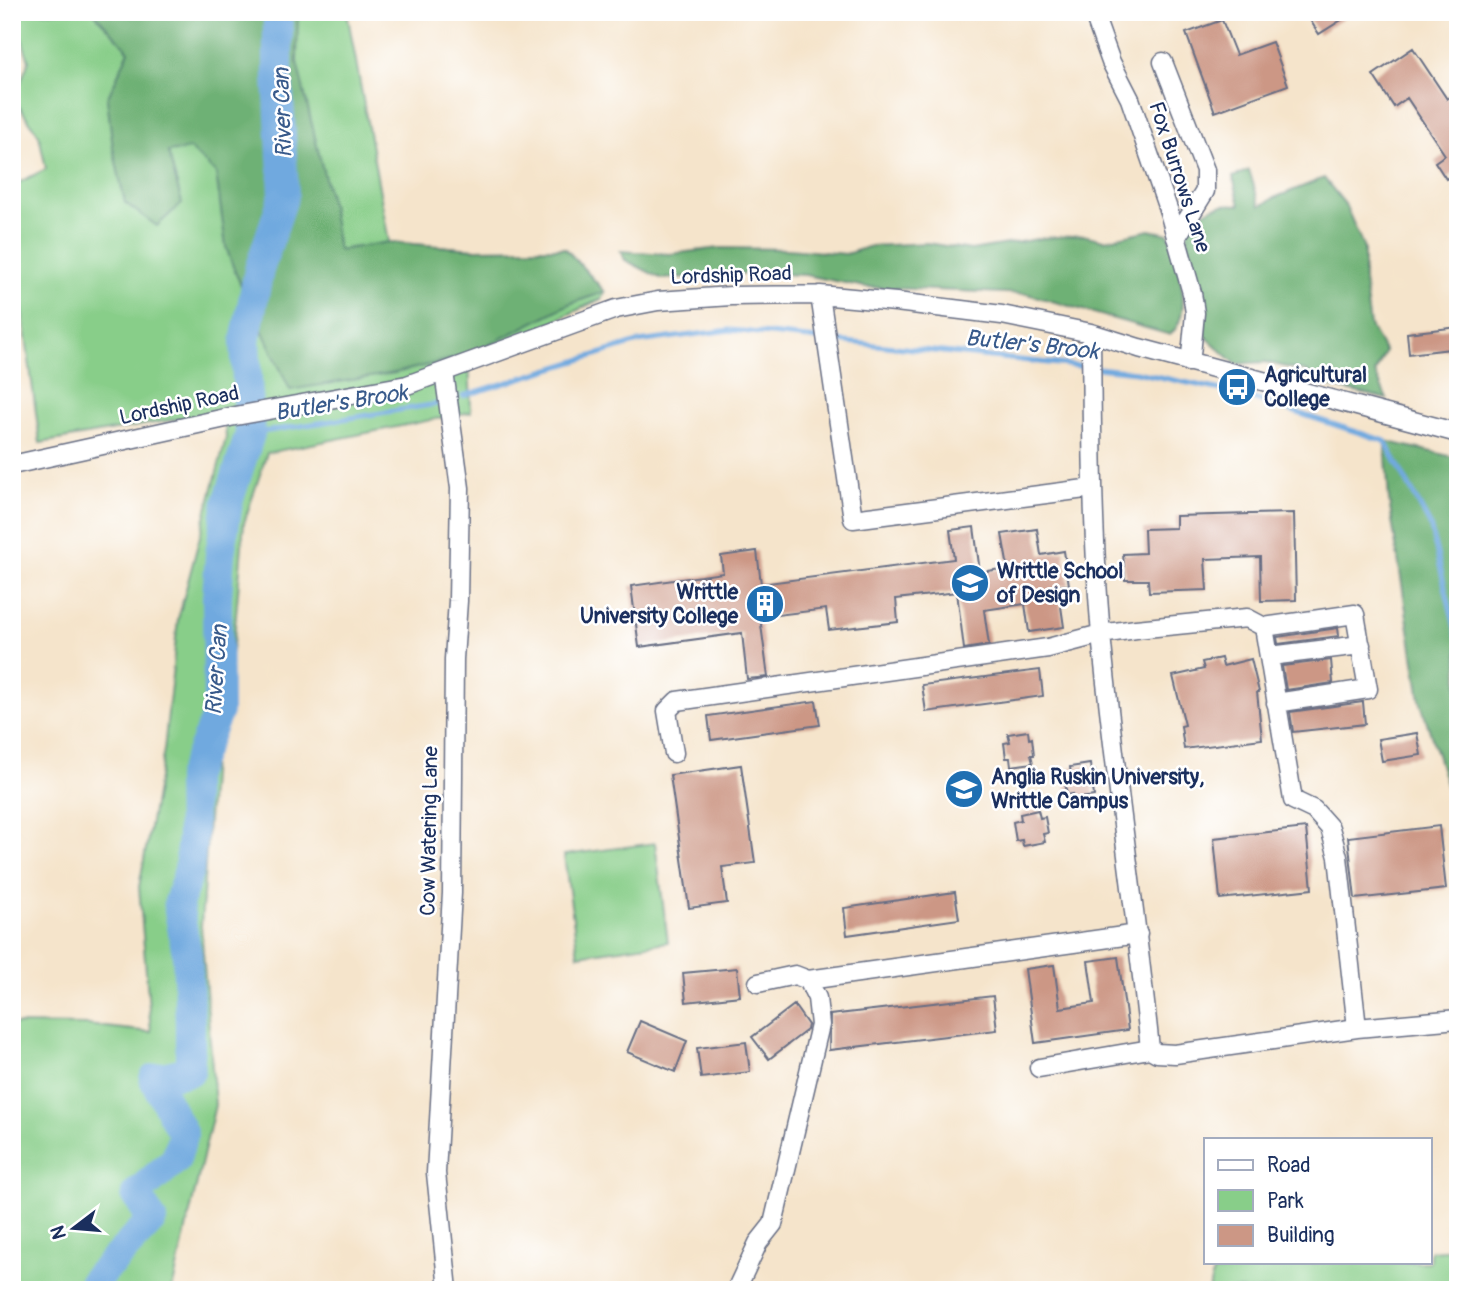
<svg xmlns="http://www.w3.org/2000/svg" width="1470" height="1302" font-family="Pangolin,sans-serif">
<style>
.green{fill:#88ce89;stroke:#527e74;stroke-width:2}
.forest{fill:#6eb175;stroke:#44706a;stroke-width:2}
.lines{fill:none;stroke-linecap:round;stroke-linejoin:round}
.stream{stroke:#6fa9df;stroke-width:5}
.river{stroke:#6fa9df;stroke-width:30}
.building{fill:#cc9785}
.minor-casing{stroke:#676e84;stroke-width:21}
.minor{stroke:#fff;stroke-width:18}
.labels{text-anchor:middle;stroke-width:5;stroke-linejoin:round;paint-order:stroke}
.street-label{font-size:21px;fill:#1b2f5e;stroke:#fff}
.poi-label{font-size:21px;font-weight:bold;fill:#1b2f5e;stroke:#fff;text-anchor:start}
.water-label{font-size:23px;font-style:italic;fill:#385a8b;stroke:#fff}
</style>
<rect width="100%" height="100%" fill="#fff"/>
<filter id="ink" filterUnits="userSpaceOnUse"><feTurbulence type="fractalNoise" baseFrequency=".0143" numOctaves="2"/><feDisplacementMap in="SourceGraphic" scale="14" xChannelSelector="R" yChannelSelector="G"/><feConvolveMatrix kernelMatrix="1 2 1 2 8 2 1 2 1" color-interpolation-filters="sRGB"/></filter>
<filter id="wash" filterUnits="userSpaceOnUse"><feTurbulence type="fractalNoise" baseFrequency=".00686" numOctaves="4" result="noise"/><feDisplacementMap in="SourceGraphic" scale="28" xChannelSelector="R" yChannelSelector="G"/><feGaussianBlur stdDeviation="1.57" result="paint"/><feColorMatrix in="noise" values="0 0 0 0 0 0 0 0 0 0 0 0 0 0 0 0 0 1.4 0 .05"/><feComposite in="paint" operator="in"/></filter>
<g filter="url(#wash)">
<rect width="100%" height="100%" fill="#f5e4cb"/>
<!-- green -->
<path class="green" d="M13,12h334l42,230 85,7 91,-1 40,44 -4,7 -76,36 -56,20 2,57 -204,41 -23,70 -10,115 -22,122 -11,166 14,179 -43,185h-160v-266l75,1 64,7 -12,-145 25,-137 14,-131 48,-181 -2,-27 -184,32 -28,-211v-46l34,-17 -7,-34 -25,-36 15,-38z
M655,843l13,99 -90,13 -14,-100z
M1458,1249v41h-249l4,-18 108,-10h109v-11z"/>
<!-- forest -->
<path class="forest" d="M93,12h205l-1,50 34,142 7,46 51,-8 85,7 91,-1 40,44 -36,12 -100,51 -74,18 -105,17 -55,-118 -9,-25 -10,-74 -26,-24 -22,3 14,51 -25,23 -32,-23 -12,-55 -6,-49 22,-48z
M1249,170l11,36 14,-8 50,-20 21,26 19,44v33l6,45 15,26 -10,21 12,26 -64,-14 -16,-13 -42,-10 -29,2 -30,-27 -5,-41 -12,-38 -2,-32c17,-16 28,-24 53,-21l-7,-28z
M1150,230l19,4c7,29 27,77 1,101l-143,-41 -162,-7 -60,-12 -56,-2 -87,6 -37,-19 -5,-9 50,3 49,-6 69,1 58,5 25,-8 56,-3 44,7 72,-12 40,-3 21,5z
M1385,441l73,17v364l-38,-122 -31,-199z"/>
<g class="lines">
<!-- stream -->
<path class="stream" d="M463,396l175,-54 92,-12 406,42 100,21 149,48 45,84 28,115
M250,434l187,-30"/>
<!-- river -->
<path class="river" d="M96,1290l-2,-9 58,-61 -16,-26 40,-35 7,-25 -29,-55 36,-8v-47l-3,-70 -9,-49 11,-35 3,-34 -1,-58 27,-67 -1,-113 3,-44 8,-52 22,-68 -5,-92 14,-72 25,-75 -6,-118v-65"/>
</g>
<g id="blocks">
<!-- building -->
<path class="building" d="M1305,12h49l-35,22z
M1222,20l14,35 36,-13 16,43 -73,27 -29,-79z
M1413,48l34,51 4,-3 7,11v68l-2,-3 -10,7 -11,-17 10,-7 -38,-57 -13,9 -21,-32z
M1458,327v21l-49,6 -2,-21z
M1294,513l2,87 -35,1 -1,-44 -55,2 2,31 -58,2 -1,-12h-23l-2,-26 22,-1 -1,-24 32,-1v-12z
M974,527l6,45 28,-4 -6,-34 35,-5 4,26 23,-4 5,34 -11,1 6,41 -35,5 -4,-28 -41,6 5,35 -25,4 -7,-57 -61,7 2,23 -69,8 -3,-21 -66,8 8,60 -21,2 -5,-46 -103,14 -8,-61 92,-13 -2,-17 36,-5 4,33 193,-25 -4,-29z
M1338,628l1,8 -61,8 -1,-7z
M1221,658l2,8 28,-7 8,33h-2l5,47 -78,10 -3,-23 4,-1 -12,-49 31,-7 -2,-7z
M1331,660l2,23 -47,7 -4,-24z
M1040,670l3,26 -117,16 -4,-27z
M816,701l4,24 -109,15 -3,-24z
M1363,702l2,22 -72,8 -3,-20z
M1028,731l1,8 3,-1 2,17h-3l2,8 -22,3 -1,-8h-4l-2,-15 6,-1 -2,-8z
M1417,733l4,22 -39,6 -4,-22z
M1090,764l1,8 4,-1 2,16 -4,1 1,8 -20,3 -1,-5 -6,1 -3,-19 7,-1 -1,-8z
M741,765l14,98 -33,4 5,36 -38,5 -19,-133z
M1038,810l2,8 5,-1 3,16 -5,1 2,8 -22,4 -1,-6 -6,1 -3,-19 8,-2 -1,-6z
M1439,826l7,63 -91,10 -7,-62z
M1306,828l6,61 -92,10 -6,-61z
M955,892l4,27 -112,16 -3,-27z
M1118,957l10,73 -93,13 -10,-74 29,-4 6,43 34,-5 -6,-42z
M737,968l3,28 -54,6 -3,-29z
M993,996l4,34 -168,20 1,-35z
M794,1005l14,20 -1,5 -38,29 -17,-22z
M640,1021l47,20 -12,31 -48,-20z
M746,1042l4,30 -49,6 -4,-30z"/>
</g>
</g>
<g filter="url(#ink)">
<use href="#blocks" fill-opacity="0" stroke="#676e84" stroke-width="2"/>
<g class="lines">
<!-- minor casing -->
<g class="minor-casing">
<path id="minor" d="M1093,12l18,50 19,37 39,113 23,81 3,20 -4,42 -3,7
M1163,62l42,108v21l-29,47
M820,295l33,224 240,-31
M1091,333c1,100 1,201 10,301 13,139 35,276 49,415
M444,372l16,116 -2,113 -4,58 -2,234 -16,280 12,117
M12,465l218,-48 177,-32 209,-76 42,-8 73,-5 89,-1 76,7 106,13 89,18 48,15 319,85
M1264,627l29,173 21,10 16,18 8,29 19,171
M1270,656l91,-11
M674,753l-7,-42 10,-10 371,-53 53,-14 35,-5 111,-11 17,9 91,-13 13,75 -92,14
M808,980l330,-46
M1039,1068l111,-19 7,4 18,1 182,-26 101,-9
M736,1290l22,-47 15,-19 47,-199 -3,-27 -9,-18 -13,-5 -37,8"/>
</g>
<!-- minor -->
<use href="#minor" class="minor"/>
</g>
</g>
<!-- icons -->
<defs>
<g id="bus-disc" transform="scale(2.0125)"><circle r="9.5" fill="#1f6fb2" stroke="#fff"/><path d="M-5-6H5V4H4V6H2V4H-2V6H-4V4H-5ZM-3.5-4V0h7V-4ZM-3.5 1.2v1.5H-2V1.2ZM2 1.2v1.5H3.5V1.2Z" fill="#fff"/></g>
<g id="university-disc" transform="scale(2.0125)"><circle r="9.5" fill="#1f6fb2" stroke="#fff"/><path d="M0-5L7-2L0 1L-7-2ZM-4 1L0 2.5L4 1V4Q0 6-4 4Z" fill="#fff"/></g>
<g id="building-disc" transform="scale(2.0125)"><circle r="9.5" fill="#1f6fb2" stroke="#fff"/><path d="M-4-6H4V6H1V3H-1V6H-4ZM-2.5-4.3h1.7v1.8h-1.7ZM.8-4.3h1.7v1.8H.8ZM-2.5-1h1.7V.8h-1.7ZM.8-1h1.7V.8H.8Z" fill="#fff"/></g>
</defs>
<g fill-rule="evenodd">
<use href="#bus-disc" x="1237" y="387"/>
<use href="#university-disc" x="970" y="583"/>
<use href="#building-disc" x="765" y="604"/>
<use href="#university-disc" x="964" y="789"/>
</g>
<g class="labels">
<!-- street labels -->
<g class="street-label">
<text transform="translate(1180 177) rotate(72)" y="7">Fox Burrows Lane</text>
<text transform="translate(731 275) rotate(-2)" y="7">Lordship Road</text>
<text transform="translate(179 405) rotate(-12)" y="7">Lordship Road</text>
<text transform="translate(429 831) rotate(-89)" y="7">Cow Watering Lane</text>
</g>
<!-- poi labels -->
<g class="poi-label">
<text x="1264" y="382">Agricultural<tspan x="1264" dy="24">College</tspan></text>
<text x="997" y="578">Writtle School<tspan x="997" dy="24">of Design</tspan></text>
<text x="738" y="599" text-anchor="end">Writtle<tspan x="738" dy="24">University College</tspan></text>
<text x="991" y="784">Anglia Ruskin University,<tspan x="991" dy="24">Writtle Campus</tspan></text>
</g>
<!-- water labels -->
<g class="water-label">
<text transform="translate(282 113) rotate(-92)" y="8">River Can</text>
<text transform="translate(1032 344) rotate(6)" y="8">Butler's Brook</text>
<text transform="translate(341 402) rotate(-9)" y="8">Butler's Brook</text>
<text transform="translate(216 670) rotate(-86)" y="8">River Can</text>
</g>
</g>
<!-- margin -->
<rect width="1470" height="1302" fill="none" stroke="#fff" stroke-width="42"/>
<!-- legend -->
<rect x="1204" y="1138" width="228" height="126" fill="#ffffff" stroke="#a4acbf" stroke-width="2"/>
<rect x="1218" y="1160" width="35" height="10" fill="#ffffff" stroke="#a4acbf" stroke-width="2"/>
<text x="1267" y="1172" font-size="21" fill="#1b2f5e">Road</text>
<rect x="1218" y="1190" width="35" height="21" fill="#88ce89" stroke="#a4acbf" stroke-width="2"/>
<text x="1267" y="1208" font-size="21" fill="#1b2f5e">Park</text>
<rect x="1218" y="1225" width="35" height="21" fill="#cc9785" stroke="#a4acbf" stroke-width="2"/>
<text x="1267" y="1242" font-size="21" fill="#1b2f5e">Building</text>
<!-- north arrow -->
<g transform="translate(74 1228) rotate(254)" stroke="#ffffff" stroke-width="5" paint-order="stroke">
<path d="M0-5L12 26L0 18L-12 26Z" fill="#1b2f5e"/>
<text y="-10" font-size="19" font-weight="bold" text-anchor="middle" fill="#1b2f5e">N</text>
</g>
</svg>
